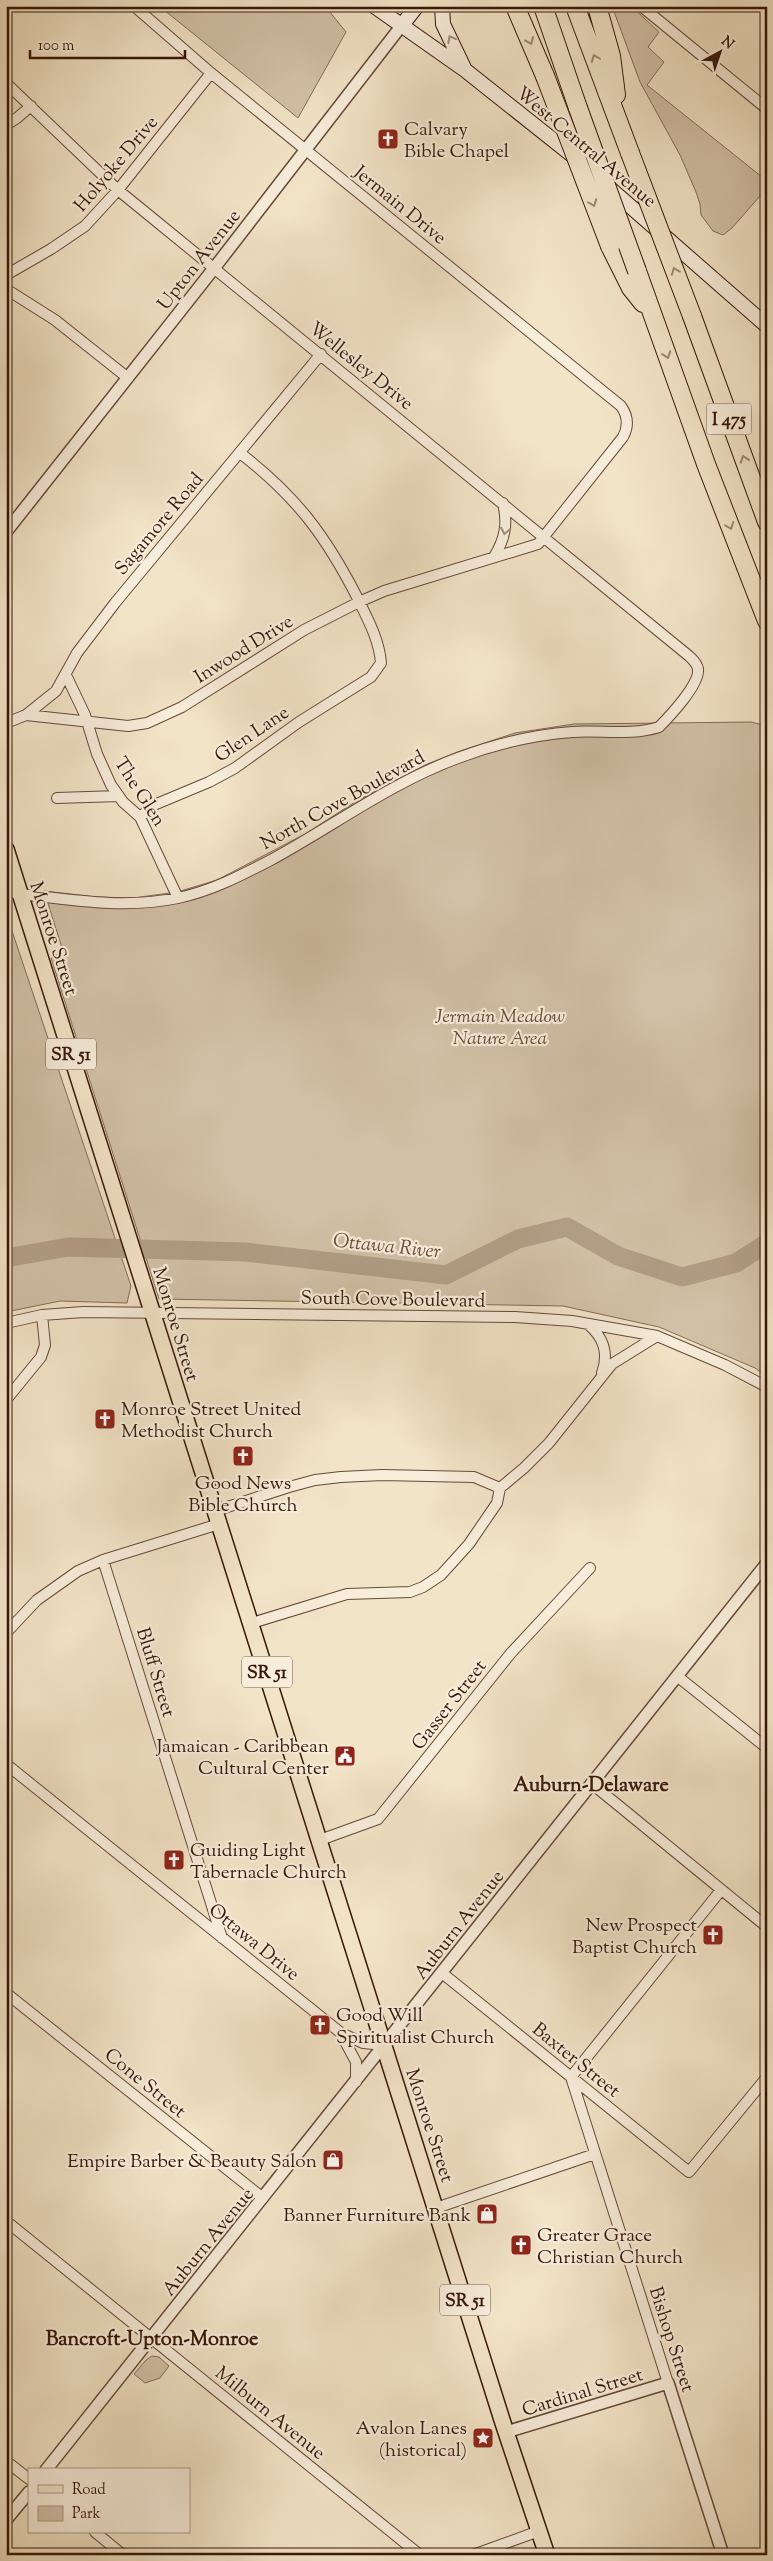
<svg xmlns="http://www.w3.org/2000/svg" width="773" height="2561" font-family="'Sorts Mill Goudy',serif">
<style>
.green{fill:#d2c1a7;stroke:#846c58}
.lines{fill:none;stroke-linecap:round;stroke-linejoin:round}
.river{stroke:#b29e86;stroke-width:19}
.minor-casing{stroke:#664a38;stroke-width:12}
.tertiary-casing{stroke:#664a38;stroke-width:14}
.secondary-casing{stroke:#371708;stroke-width:16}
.primary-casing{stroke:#371708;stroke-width:18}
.motorway-casing{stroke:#371708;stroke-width:20}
.minor{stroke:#f7eddb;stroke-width:10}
.tertiary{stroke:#f7eddb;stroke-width:11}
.secondary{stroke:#f7eddb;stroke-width:14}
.primary{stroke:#f2e4c7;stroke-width:15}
.motorway{stroke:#f2e4c7;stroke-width:18}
.motorway-bridge-casing{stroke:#371708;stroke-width:20;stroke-linecap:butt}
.motorway-bridge{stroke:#f2e4c7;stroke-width:18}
.oneway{stroke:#a18d7c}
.oneway2{stroke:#9e8871}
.labels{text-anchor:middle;stroke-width:4.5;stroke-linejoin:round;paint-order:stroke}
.shield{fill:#f7eddb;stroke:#715747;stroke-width:1}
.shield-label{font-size:18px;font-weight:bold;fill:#371708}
.poi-label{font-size:19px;fill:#371708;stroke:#f7eddb;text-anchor:start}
.street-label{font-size:19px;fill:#371708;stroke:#f7eddb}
.park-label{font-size:19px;font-style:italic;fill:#664a38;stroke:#f7eddb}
.water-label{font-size:20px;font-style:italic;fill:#684d3a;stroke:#f7eddb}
.neighbourhood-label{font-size:20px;font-weight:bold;fill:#371708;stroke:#f7eddb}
</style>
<rect width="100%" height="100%" fill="#f2e4c7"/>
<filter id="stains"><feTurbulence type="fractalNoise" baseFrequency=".004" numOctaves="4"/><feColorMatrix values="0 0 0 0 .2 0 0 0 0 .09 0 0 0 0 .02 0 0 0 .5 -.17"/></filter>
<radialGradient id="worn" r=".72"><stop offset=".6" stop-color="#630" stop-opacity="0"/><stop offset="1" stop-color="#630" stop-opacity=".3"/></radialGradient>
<!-- green -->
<path class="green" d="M159,6h166l21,26 -48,86z
M612,6h19l28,26 -11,15 16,15 -17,23 115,92 5,-3v14l-35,40 -9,7 -10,-4 -12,-16 -1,-11 -4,-12 -16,-37 -40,-73z
M751,722l16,4v651l-12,-9 -96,-41 -96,-21 -404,-7 -108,-341 12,-7 -19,-60 52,6 37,1 44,-6 40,-12 88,-46 50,-32 70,-37 32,-13 58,-19 59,-9z
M6,913l125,373 -4,17 -67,-2 -54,11z
M152,2356l7,1 10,9 -9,12 -15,5 -11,-9 12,-14z"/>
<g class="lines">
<!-- river -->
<path class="river" d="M6,1258l62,-11 177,5 201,23 72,-36 49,-12 51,29 64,21 54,-14 31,-20"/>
<!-- minor casing -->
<g class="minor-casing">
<path id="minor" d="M641,6l126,103
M6,83l112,107 571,466c4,4 8,7 9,13 2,15 -28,47 -39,58 -27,9 -59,3 -87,5 -39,3 -77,12 -114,26 -68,25 -126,69 -189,103 -29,15 -58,30 -91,37 -53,11 -105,2 -158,-4
M6,125l11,-7 14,-12
M6,275l45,-26 34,-23 33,-36 93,-117
M6,289l49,31 73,58
M494,557c11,-18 14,-33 9,-54
M66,675l19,40 12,39 14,31 12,17 17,15 38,81
M26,715l30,-24 21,-38 38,-50 206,-249
M6,723l20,-8 102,11 19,-3 35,-16 122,-77 55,-28 25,-11 154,-47 85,-107c6,-11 5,-21 -2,-31l-410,-333 -77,-67
M57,798l62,-2
M140,817l14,-12 55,-23 26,-14 64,-46 72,-45 10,-14c-2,-24 -13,-43 -23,-64 -32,-63 -62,-103 -118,-146
M6,1323l36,-8 41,-3 432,5 57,4 85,15 68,29 42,22
M588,1324c16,14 21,29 14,49
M6,1400l35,-43 4,-12 -3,-30
M215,1511l74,-24 26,-7 26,-3 41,-2 92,2 26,11
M103,1560l119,378
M252,1623l95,-29 63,-2 13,-5 18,-12 28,-31 28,-41 3,-15 24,-20 25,-25 63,-79 45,-28
M6,1633l31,-33 41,-29 25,-11 116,-36
M677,1676l90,72
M6,1764l335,269 22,10 22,2
M591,1783l176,144
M320,1840l58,-21 133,-166 79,-85
M442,1973l247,199 78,-95
M6,1993l257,205
M341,2034l15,28v20
M436,2208l159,-54
M6,2221l414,334
M668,2383l-97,-306 150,-187
M6,2461l23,18
M95,2532l28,23
M473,2555l66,-24"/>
</g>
<!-- tertiary casing -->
<g class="tertiary-casing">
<path id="tertiary" d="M6,532l209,-265 187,-242
M6,890l14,4
M506,2432l162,-49 55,172
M46,2470l721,-907
M6,2520l23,-28"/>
</g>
<!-- secondary casing -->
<g class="secondary-casing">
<path id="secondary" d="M374,6l91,64 112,89
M442,6l1,18 22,46
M402,25l15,-19
M606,185l161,141"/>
</g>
<!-- primary casing -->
<g class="primary-casing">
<path id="primary" d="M6,849l497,1574 44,132"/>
</g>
<!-- motorway casing -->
<g class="motorway-casing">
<path id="motorway" d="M515,6l30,70
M543,6l35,102
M575,6l55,147
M597,6l14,50 5,39
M610,246l21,42 12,15
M637,271l69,193 61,157
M692,316l75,206"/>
</g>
<!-- minor -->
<use href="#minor" class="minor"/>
<!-- tertiary -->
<use href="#tertiary" class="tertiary"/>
<!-- secondary -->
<use href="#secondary" class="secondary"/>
<!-- primary -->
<use href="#primary" class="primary"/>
<!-- motorway -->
<use href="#motorway" class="motorway"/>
<!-- motorway-bridge casing -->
<g class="motorway-bridge-casing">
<path id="motorway-bridge" d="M545,76l65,170
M578,108l59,163
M630,153l62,163"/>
</g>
<!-- motorway-bridge -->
<use href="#motorway-bridge" class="motorway-bridge"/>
</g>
<!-- one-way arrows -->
<defs><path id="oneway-chevron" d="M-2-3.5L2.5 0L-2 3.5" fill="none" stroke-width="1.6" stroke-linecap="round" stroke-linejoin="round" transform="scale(1.25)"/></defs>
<g class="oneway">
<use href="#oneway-chevron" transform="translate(451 39) rotate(-118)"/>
<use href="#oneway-chevron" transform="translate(505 531) rotate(101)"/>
</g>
<g class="oneway2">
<use href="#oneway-chevron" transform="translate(530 41) rotate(67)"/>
<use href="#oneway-chevron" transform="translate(595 58) rotate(-111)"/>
<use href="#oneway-chevron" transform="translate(593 203) rotate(69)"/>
<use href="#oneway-chevron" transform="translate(675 271) rotate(-111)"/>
<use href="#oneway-chevron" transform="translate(667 355) rotate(70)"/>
<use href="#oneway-chevron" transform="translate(744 459) rotate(-110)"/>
<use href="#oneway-chevron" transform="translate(730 526) rotate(69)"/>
</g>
<!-- icons -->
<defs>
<g id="church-square" transform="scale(1.125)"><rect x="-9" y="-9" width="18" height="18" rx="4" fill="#8f2418" stroke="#f7eddb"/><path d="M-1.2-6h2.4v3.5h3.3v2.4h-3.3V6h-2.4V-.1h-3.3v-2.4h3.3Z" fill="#fff"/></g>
<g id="civic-square" transform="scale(1.125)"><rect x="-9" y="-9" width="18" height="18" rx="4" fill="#8f2418" stroke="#f7eddb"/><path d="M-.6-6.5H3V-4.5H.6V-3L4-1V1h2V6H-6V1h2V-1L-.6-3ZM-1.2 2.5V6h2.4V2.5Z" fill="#fff"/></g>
<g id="shop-square" transform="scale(1.125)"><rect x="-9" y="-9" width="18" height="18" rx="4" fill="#8f2418" stroke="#f7eddb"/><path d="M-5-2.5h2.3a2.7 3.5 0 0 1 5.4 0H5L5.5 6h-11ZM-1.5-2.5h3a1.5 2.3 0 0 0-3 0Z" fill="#fff"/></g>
<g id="sight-square" transform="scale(1.125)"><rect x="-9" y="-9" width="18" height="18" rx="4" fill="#8f2418" stroke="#f7eddb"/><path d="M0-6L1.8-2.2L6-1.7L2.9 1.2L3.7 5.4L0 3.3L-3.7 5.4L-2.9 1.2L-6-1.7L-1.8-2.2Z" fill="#fff"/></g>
</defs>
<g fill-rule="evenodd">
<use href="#church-square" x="388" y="139"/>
<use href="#church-square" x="105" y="1419"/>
<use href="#church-square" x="243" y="1456"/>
<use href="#civic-square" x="345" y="1756"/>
<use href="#church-square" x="174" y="1860"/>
<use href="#church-square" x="713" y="1935"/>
<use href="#church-square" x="320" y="2025"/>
<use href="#shop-square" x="333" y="2160"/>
<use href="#shop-square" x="487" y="2214"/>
<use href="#church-square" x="521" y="2245"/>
<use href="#sight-square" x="483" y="2438"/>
</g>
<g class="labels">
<!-- shield labels -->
<g class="shield">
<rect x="706.5" y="403.5" width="45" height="31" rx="4"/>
<rect x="46" y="1038.5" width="50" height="31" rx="4"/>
<rect x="242" y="1656.5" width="50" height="31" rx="4"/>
<rect x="440" y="2284.5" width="50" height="31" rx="4"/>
</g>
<g class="shield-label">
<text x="729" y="425">I 475</text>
<text x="71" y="1060">SR 51</text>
<text x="267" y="1678">SR 51</text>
<text x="465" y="2306">SR 51</text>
</g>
<!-- poi labels -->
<g class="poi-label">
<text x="404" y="135">Calvary<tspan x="404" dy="22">Bible Chapel</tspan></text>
<text x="121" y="1415">Monroe Street United<tspan x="121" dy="22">Methodist Church</tspan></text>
<text x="243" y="1489" text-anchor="middle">Good News<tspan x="243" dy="22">Bible Church</tspan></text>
<text x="329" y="1752" text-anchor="end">Jamaican - Caribbean<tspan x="329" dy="22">Cultural Center</tspan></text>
<text x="190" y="1856">Guiding Light<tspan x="190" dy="22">Tabernacle Church</tspan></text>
<text x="697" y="1931" text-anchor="end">New Prospect<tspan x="697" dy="22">Baptist Church</tspan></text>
<text x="336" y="2021">Good Will<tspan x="336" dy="22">Spiritualist Church</tspan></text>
<text x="317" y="2167" text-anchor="end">Empire Barber &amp; Beauty Salon</text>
<text x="471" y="2221" text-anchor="end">Banner Furniture Bank</text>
<text x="537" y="2241">Greater Grace<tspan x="537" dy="22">Christian Church</tspan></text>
<text x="467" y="2434" text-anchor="end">Avalon Lanes<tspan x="467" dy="22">(historical)</tspan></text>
</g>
<!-- street labels -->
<g class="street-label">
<text transform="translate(587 146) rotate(40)" y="7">West Central Avenue</text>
<text transform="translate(115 163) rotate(-50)" y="7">Holyoke Drive</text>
<text transform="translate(401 204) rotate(39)" y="7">Jermain Drive</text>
<text transform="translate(198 259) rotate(-52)" y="7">Upton Avenue</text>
<text transform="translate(362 365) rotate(39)" y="7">Wellesley Drive</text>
<text transform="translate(158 523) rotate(-50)" y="7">Sagamore Road</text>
<text transform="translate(243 648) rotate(-32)" y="7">Inwood Drive</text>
<text transform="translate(251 733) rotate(-34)" y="7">Glen Lane</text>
<text transform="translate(141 791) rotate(57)" y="7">The Glen</text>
<text transform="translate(342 799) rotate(-29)" y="7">North Cove Boulevard</text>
<text transform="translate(55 938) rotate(72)" y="7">Monroe Street</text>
<text transform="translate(393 1298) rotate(1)" y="7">South Cove Boulevard</text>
<text transform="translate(177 1324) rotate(73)" y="7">Monroe Street</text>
<text transform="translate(157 1672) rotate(73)" y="7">Bluff Street</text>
<text transform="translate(448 1704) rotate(-52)" y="7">Gasser Street</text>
<text transform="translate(458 1924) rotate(-52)" y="7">Auburn Avenue</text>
<text transform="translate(255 1941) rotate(39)" y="7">Ottawa Drive</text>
<text transform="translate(577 2059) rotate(39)" y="7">Baxter Street</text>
<text transform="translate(146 2082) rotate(39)" y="7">Cone Street</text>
<text transform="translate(431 2125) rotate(72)" y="7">Monroe Street</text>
<text transform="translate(207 2241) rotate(-51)" y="7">Auburn Avenue</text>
<text transform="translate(673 2339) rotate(72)" y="7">Bishop Street</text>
<text transform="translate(582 2391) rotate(-17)" y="7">Cardinal Street</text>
<text transform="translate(271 2412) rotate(39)" y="7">Milburn Avenue</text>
</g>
<!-- park labels -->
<g class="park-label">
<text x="500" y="1022">Jermain Meadow<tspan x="500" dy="22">Nature Area</tspan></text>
</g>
<!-- water labels -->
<g class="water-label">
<text transform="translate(387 1245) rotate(6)" y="7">Ottawa River</text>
</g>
<!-- neighbourhood labels -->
<g class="neighbourhood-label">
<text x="591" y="1791">Auburn-Delaware</text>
<text x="152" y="2345">Bancroft-Upton-Monroe</text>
</g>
</g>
<!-- margin -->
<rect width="773" height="2561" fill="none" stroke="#f2e4c7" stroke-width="25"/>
<rect x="8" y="8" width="758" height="2546" fill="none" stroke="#371708" stroke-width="2.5"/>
<rect x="12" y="12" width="748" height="2536" fill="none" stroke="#371708"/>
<!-- legend -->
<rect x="28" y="2468" width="162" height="65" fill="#f7eddb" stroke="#aa9787"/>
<rect x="38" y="2485" width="25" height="8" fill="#f2e4c7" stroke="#aa9787"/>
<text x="72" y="2494" font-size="15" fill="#371708">Road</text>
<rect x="38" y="2506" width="25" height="15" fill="#d2c1a7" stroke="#aa9787"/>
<text x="72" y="2518" font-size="15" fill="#371708">Park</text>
<!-- north arrow -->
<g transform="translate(720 52) rotate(40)" stroke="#f7eddb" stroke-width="4" paint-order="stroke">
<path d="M0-4L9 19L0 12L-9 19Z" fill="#371708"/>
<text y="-8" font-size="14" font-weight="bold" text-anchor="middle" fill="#371708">N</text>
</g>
<!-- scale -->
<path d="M30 50v8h155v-8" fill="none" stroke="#371708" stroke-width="2.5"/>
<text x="38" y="50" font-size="15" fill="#371708" stroke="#f7eddb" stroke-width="4" paint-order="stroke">100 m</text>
<rect width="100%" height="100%" filter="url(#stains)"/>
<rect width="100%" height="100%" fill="url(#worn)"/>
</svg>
